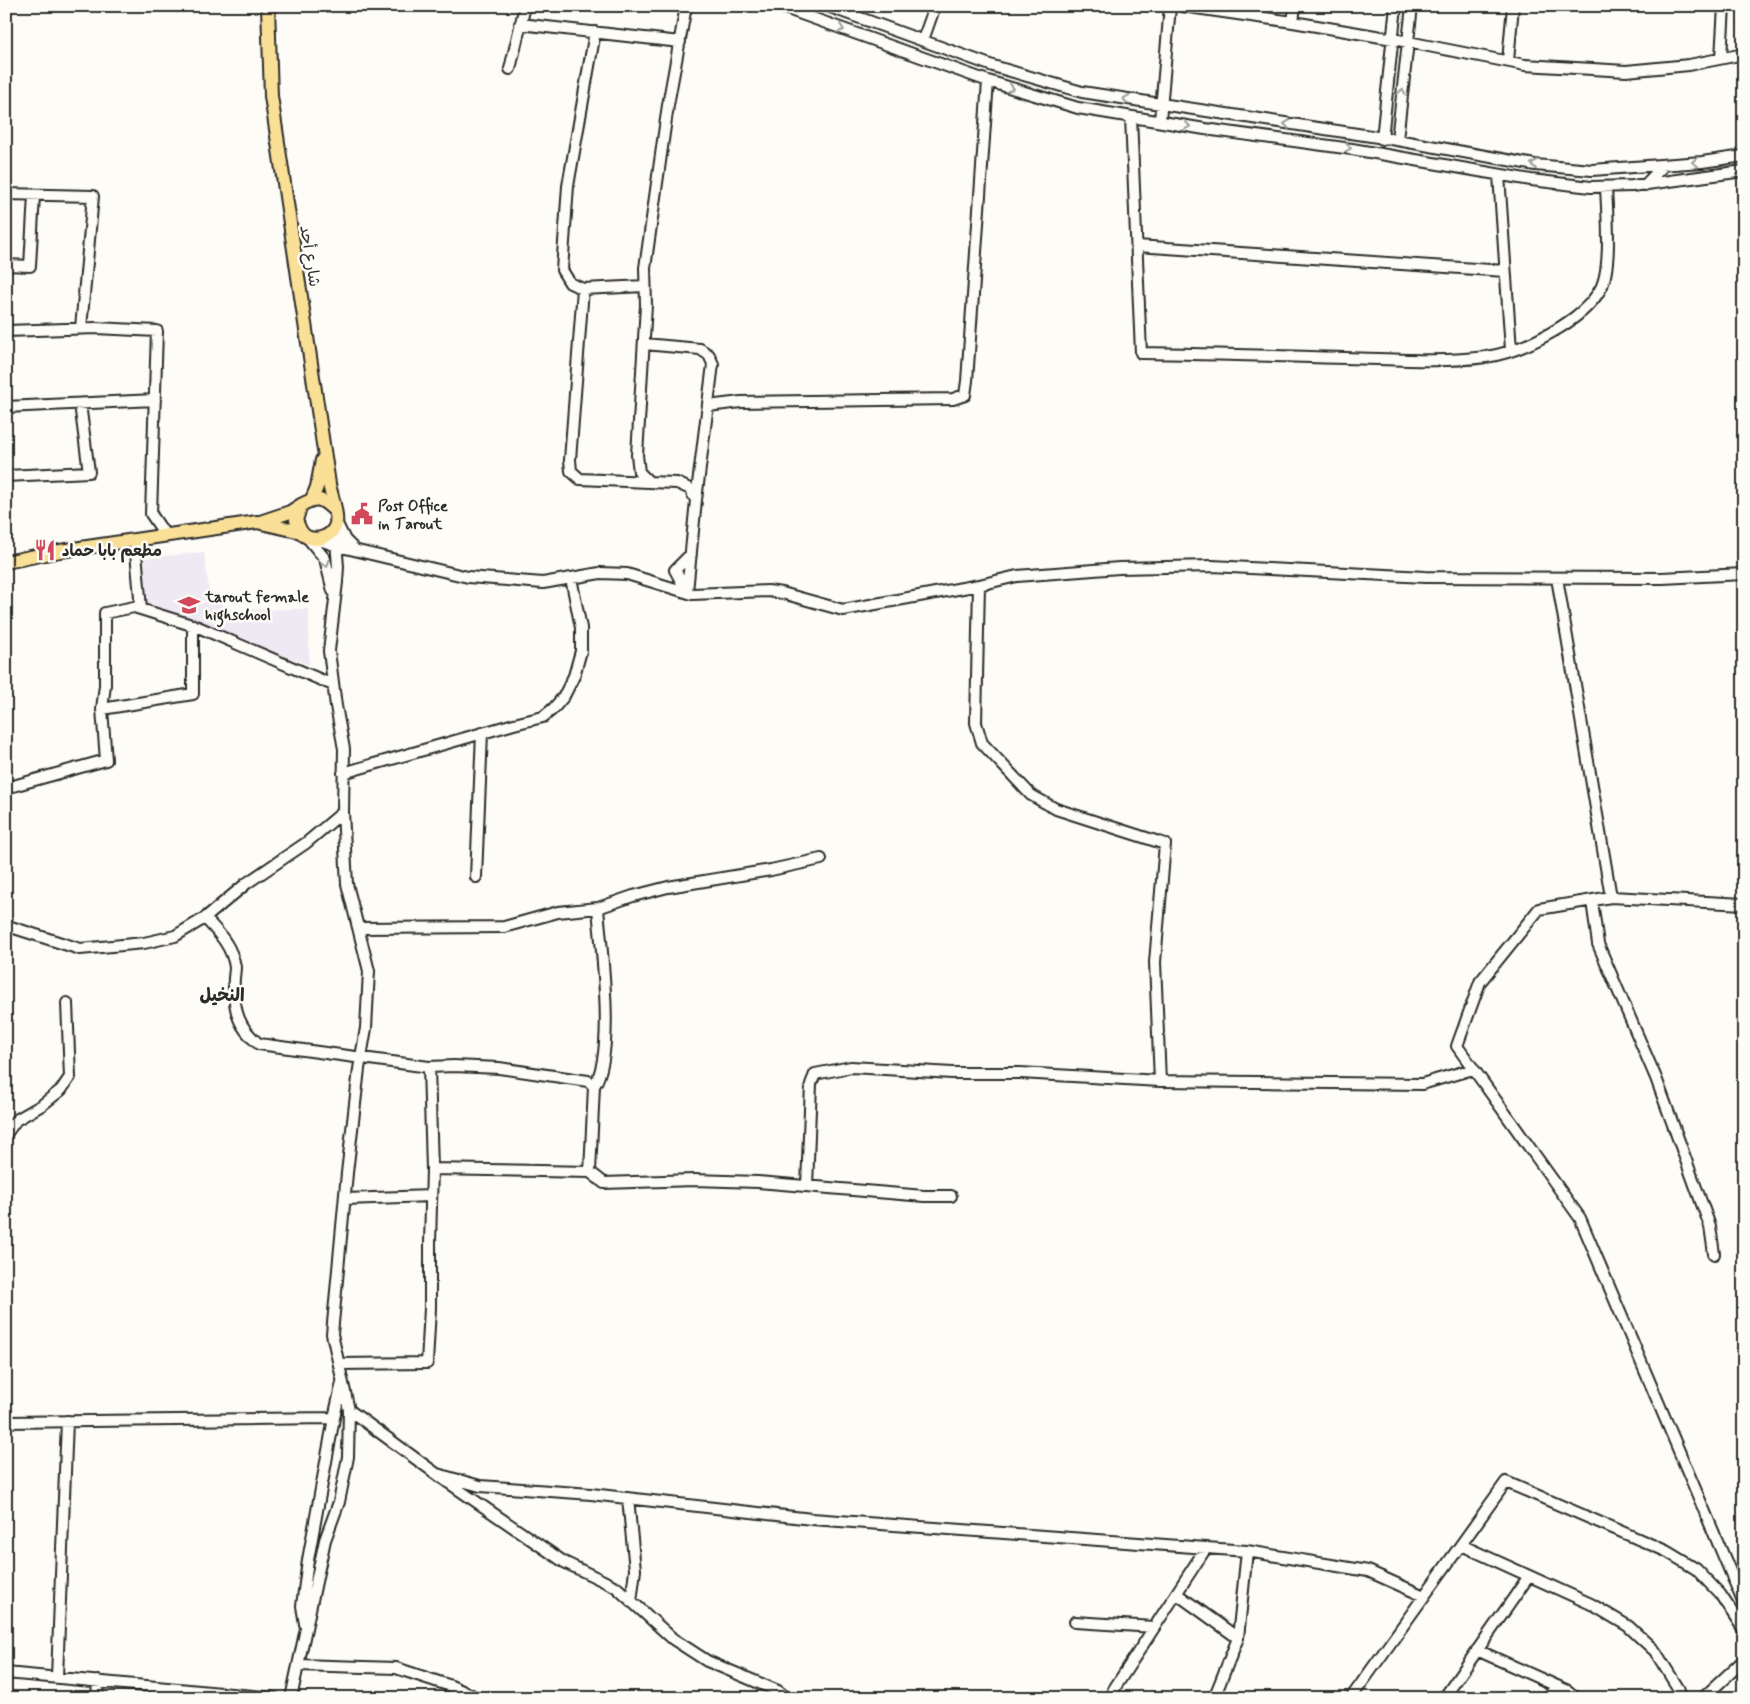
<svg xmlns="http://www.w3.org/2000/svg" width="1750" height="1704" font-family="Mynerve,'Playpen Sans Arabic',sans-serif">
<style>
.built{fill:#efe9f4}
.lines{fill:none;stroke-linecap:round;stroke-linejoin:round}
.minor-casing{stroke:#2b2b2b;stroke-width:14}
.major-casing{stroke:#2b2b2b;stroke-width:16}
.minor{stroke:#fdfcf7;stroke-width:10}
.major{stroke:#fadf96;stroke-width:12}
.oneway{stroke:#9e9e9b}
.labels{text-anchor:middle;stroke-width:5;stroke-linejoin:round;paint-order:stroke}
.street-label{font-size:16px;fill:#2b2b2b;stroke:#fdfcf7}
.poi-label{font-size:16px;font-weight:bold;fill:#2b2b2b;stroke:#fdfcf7;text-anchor:start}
.neighbourhood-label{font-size:18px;font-weight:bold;fill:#2b2b2b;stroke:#fdfcf7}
</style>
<rect width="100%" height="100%" fill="#fdfcf7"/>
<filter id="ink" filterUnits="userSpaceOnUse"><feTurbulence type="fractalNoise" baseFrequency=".02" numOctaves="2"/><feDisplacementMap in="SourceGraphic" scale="10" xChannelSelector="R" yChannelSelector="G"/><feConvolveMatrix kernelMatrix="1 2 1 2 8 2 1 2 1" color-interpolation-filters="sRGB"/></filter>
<g filter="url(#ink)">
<!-- built -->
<path class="built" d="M204,552l5,39 18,19 82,-1v56l-163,-63 -2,-44z"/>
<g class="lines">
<!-- minor casing -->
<g class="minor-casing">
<path id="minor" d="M686,6l-18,99 -23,163 1,37 -9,150 2,17 10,10 28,1 13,6 6,11 -9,92
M779,6l209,75 90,27 127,21 147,20 179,31 60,7 41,-1 112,-15
M827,6l166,60 89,26 315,48 138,25 57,5 110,-8 42,-6
M1182,6l111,16 2,-16
M1293,22l100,17 132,26 101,6 63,-6 55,-11
M520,24l160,18
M595,32l-27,154 -6,84 8,13 13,6 62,-3
M923,40l12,-34
M1721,58l3,-52
M1508,61l5,-55
M510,69l15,-63
M1131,117l10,236c68,1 137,3 205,5 47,1 94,5 140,-1 36,-5 98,-36 115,-69 11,-22 6,-75 5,-101
M1160,121l10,-115
M1382,139l14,-133
M1397,140l15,-134
M1499,175l12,175
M1645,185l19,-20
M6,194l87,2 -12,132
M1137,246l368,25
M6,265l24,1 4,-71
M583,289l-13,171 1,11 9,8 69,3
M6,331l90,-3 61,3 -6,183 15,22
M644,344l56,5 9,6 4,9 -17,136
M708,406l33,-4 212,-3 12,-4 2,-14 21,-300
M6,407l149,-7
M6,476l83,-4 -9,-68
M336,522l9,18 10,10
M307,537l18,22 8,32
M317,539l20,7 131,31 75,6 57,-10 27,1 65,20 76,-3 14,2 61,17 136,-25 38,-9 102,-8 93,-2 213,11 237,1 82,-4
M135,541l6,68
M1557,578l54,319 -72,12 -59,73 -23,64 123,172 164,386
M979,585l-3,138 6,20 49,52 25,14 109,35 -10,118 5,119 262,3 51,-15
M687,592l-12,-22 16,-16
M102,709l91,-15v-69
M343,773l171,-49 29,-7 11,-9 10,-12 10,-20 7,-25v-23l-10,-50
M6,788l100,-28 -4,-51 3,-24v-72l29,-6 64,20 135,58
M476,877l6,-144
M1611,897l133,7
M1592,901l6,43 58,134 54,148 4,28
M205,918c13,14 27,28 30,49 0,6 -2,13 -1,19 0,26 5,42 25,58l170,23 25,-1 45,2 89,13 6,5 -4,86 -158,-3 -2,74v65l-3,55 -88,1
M6,923l5,4 69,22 64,-6 31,-7 30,-18 42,-35 59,-40 37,-31
M358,928l146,-1 54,-15 40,-4 35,-12 35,-9 103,-17 50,-11
M429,1067l3,102
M594,1086c22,-33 7,-137 4,-178
M6,1134l10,-14 26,-15 19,-15 9,-13 -3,-74
M590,1172l14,11 90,-3 64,2 166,14h27
M807,1186l4,-102 4,-10 36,-7 101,6h68l140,8
M345,1199l86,-3
M349,1410l100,73 115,79 52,25 57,52 34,22 71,30 9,7
M6,1422l328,-4 8,-36
M437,1474l43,12 111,8 221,25 435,32
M628,1498l7,72 -4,32
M1461,1545l130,59 37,22 27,25 23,37 3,10
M1177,1594l61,44
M1075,1622l79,5
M305,1624l-3,-18 6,-46 26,-142
M1477,1650l91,41 8,7
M298,1665l98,3 55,18 27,12
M6,1673l268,25
M57,1677l10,-256
M97,1698l1,-17
M291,1698l34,-158 14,-38 9,-45 1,-47 -17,-76 15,-161 12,-104 7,-41 3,-57 -22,-87 -4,-72 1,-63 -8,-43 -7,-55 8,-69 1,-15 -2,-27
M1110,1698l4,-9 92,-141
M1214,1698l24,-60 9,-87 121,20 56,25
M1351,1698l155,-216 160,69 30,18 24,25 24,36
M1444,1698l85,-122
M1548,1698l8,-12
M1703,1698l41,-38"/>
</g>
<!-- major casing -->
<g class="major-casing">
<path id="major" d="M268,6l3,90 58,388c2,11 9,28 7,40 -3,12 -18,18 -29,13 -7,-3 -8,-10 -11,-17l5,-15c16,-9 20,-7 33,5
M312,499l5,-12 5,-27
M260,522l30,-10 11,-7
M6,562l54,-11 197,-29 44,10"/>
</g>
<!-- minor -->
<use href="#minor" class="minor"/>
<!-- major -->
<use href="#major" class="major"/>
</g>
<!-- one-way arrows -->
<defs><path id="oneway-chevron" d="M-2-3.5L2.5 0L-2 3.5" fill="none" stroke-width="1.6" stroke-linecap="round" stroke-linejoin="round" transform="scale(1.25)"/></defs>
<g class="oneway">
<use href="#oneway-chevron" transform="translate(841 29) rotate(20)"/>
<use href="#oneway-chevron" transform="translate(1011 88) rotate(16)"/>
<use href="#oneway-chevron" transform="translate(1402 92) rotate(-84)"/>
<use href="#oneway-chevron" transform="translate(1126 99) rotate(-171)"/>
<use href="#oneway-chevron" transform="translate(1287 124) rotate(-171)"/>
<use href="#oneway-chevron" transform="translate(1187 126) rotate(10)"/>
<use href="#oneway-chevron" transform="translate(1348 148) rotate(8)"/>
<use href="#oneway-chevron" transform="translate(1695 162) rotate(175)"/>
<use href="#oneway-chevron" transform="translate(1534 164) rotate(-172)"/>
<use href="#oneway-chevron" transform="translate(326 564) rotate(68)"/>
</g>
</g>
<!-- icons -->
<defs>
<g id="civic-bare" transform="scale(1.725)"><path d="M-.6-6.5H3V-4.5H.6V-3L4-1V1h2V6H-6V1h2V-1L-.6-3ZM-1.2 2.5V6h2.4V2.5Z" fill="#d1495b" stroke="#fdfcf7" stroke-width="2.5" paint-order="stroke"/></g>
<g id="restaurant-bare" transform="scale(1.725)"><path d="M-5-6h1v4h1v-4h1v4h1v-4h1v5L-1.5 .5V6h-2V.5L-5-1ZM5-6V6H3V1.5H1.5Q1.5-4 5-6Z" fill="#d1495b" stroke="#fdfcf7" stroke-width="2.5" paint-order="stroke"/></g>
<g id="school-bare" transform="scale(1.725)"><path d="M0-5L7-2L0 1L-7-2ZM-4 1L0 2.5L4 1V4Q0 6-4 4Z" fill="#d1495b" stroke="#fdfcf7" stroke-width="2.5" paint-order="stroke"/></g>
</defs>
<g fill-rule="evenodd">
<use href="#civic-bare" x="362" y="514"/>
<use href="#restaurant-bare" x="45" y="550"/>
<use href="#school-bare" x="189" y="605"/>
</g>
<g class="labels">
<!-- street labels -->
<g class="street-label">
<text transform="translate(311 256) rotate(81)" y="6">شارع أحد</text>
</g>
<!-- poi labels -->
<g class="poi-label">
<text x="378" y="511">Post Office<tspan x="378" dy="18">in Tarout</tspan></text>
<text x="62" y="556">مطعم بابا حماد</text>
<text x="205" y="602">tarout female<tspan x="205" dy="18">highschool</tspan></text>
</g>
<!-- neighbourhood labels -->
<g class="neighbourhood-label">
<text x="222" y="1001">النخيل</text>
</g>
</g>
<!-- margin -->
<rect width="1750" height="1704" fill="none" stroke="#fdfcf7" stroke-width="25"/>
<rect x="12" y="12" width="1725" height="1679" fill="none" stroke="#2b2b2b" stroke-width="2" filter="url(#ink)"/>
</svg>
